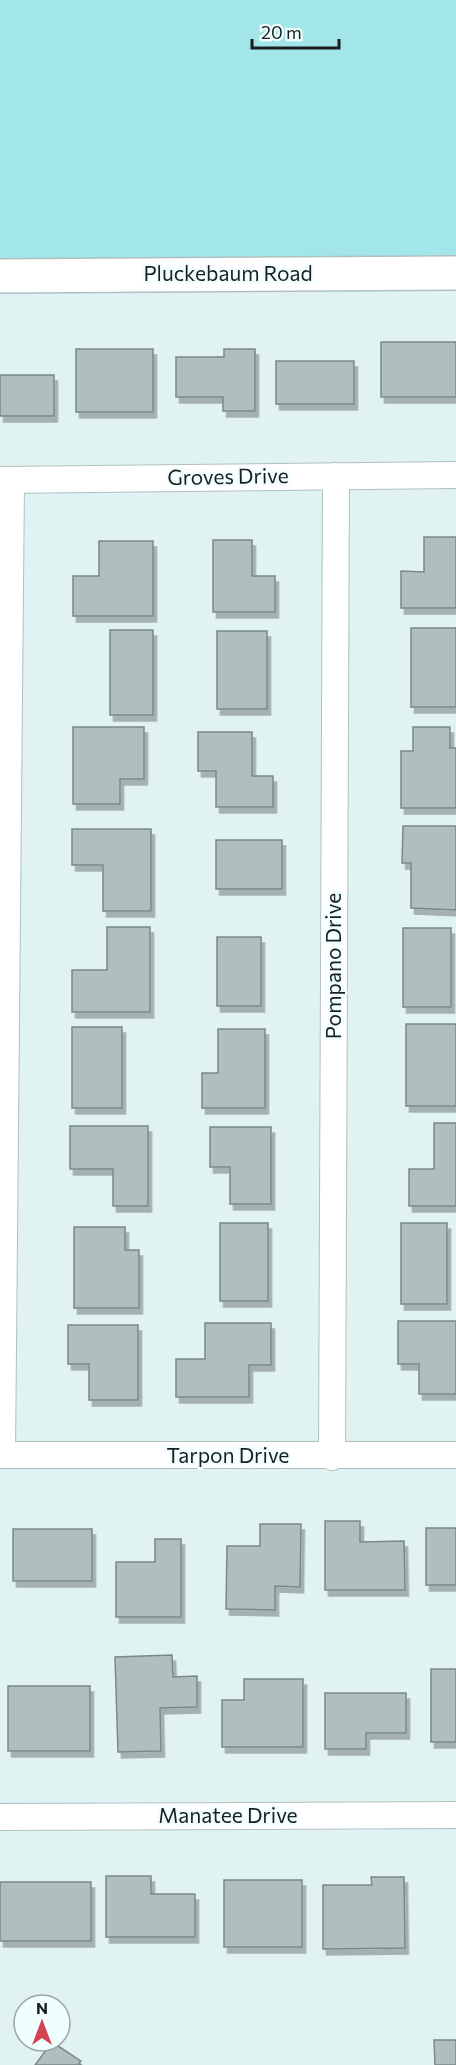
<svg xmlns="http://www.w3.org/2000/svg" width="456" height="2065" font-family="Commissioner,sans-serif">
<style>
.green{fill:#a2e6e9}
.building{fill:#afbfc0;stroke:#798989;stroke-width:1.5;filter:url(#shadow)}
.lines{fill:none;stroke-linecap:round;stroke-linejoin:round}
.street-casing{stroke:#b0c0c0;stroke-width:28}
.secondary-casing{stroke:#b0c0c0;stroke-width:36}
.street{stroke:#fff;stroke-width:26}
.secondary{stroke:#fff;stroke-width:33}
.labels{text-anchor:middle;stroke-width:5;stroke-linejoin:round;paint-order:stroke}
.street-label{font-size:21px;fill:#191f20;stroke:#f1feff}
</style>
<defs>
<filter id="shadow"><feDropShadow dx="3.5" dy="6" stdDeviation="0" flood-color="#0004"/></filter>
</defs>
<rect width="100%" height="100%" fill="#e1f2f2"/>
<!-- green -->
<path class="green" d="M0,0h456v257l-456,2z"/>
<!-- building -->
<path class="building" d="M381,342h75v55h-75z
M76,349h77v63h-77z
M224,349h31v62h-32v-14h-47v-40h48z
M276,361h78v43h-78z
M0,375h54v41h-54z
M424,537h32v71h-55v-37l23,1z
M213,540h39v36h23v36h-62z
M99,541h54v75h-80v-40h26z
M411,628h45v79h-45z
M110,630h43v85h-43z
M217,631h50v78h-50z
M73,727h71v52h-24v25h-47z
M413,727h37v21h6v60h-55v-57h12z
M198,732h54v44h21v31h-57v-36h-18z
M403,826h53v84l-45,-2v-45h-9z
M72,829h79v82h-48v-46h-31z
M216,840h66v49h-66z
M107,927h43v85h-78v-42h35z
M403,928h48v79h-48z
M217,937h44v69h-44z
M406,1024h50v82h-50z
M72,1027h50v81h-50z
M218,1029h47v79h-63v-35h16z
M434,1123h22v83h-47v-37h25z
M70,1126h78v80h-35v-37h-43z
M210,1127h61v77h-41v-37h-20z
M220,1223h48v78h-48z
M401,1223h46v81h-46z
M74,1227h51v23h14v58h-65z
M398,1321h58v73h-37v-30h-21z
M205,1323h66v42h-22v32h-73v-38h29z
M68,1325h70v75h-49v-36h-21z
M325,1521h35v21l44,-1 1,49h-80z
M260,1524h41l-1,63 -25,-1v24l-49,-1 1,-63h33z
M426,1528h30v57h-30z
M13,1529h79v52h-79z
M155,1539h26v78h-65v-55h39z
M172,1655l1,22 24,-1v31l-37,1 1,43 -43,1 -3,-95z
M431,1669h25v73h-25z
M244,1679h59v68h-81v-47h22z
M8,1686h82v65h-82z
M325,1693h81v40h-40v16h-41z
M106,1876h45v18h44v43h-89z
M371,1877h33l1,71 -82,1v-64h49z
M224,1880h78v67h-78z
M0,1882h91v59h-91z
M434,2040h22v25h-21z
M52,2042l29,19 -2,2 2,2h-46z"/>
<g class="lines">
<!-- street casing -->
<g class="street-casing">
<path id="street" d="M0,480l456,-5
M0,1455h456
M2,1455l9,-975
M332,1457l4,-981
M0,1817l456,-2"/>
</g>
<!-- secondary casing -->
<g class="secondary-casing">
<path id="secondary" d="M0,276l456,-3"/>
</g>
<!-- street -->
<use href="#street" class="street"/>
<!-- secondary -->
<use href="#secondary" class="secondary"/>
</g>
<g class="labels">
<!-- street labels -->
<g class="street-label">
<text x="228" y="281">Pluckebaum Road</text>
<text transform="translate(228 477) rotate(-1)" y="7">Groves Drive</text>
<text transform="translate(334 966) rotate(-90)" y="7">Pompano Drive</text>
<text x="228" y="1463">Tarpon Drive</text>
<text x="228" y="1823">Manatee Drive</text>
</g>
</g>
<!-- north arrow -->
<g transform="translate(42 2023)"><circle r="28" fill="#f1feff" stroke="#9ba5a6" stroke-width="1.5"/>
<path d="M0-4.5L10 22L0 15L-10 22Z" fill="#d24250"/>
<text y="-9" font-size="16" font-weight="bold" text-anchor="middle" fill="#191f20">N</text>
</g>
<!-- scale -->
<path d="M252 39v9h87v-9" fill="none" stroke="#191f20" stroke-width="3"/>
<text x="261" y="39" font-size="18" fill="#191f20" stroke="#f1feff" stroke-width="4.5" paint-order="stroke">20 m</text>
</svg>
